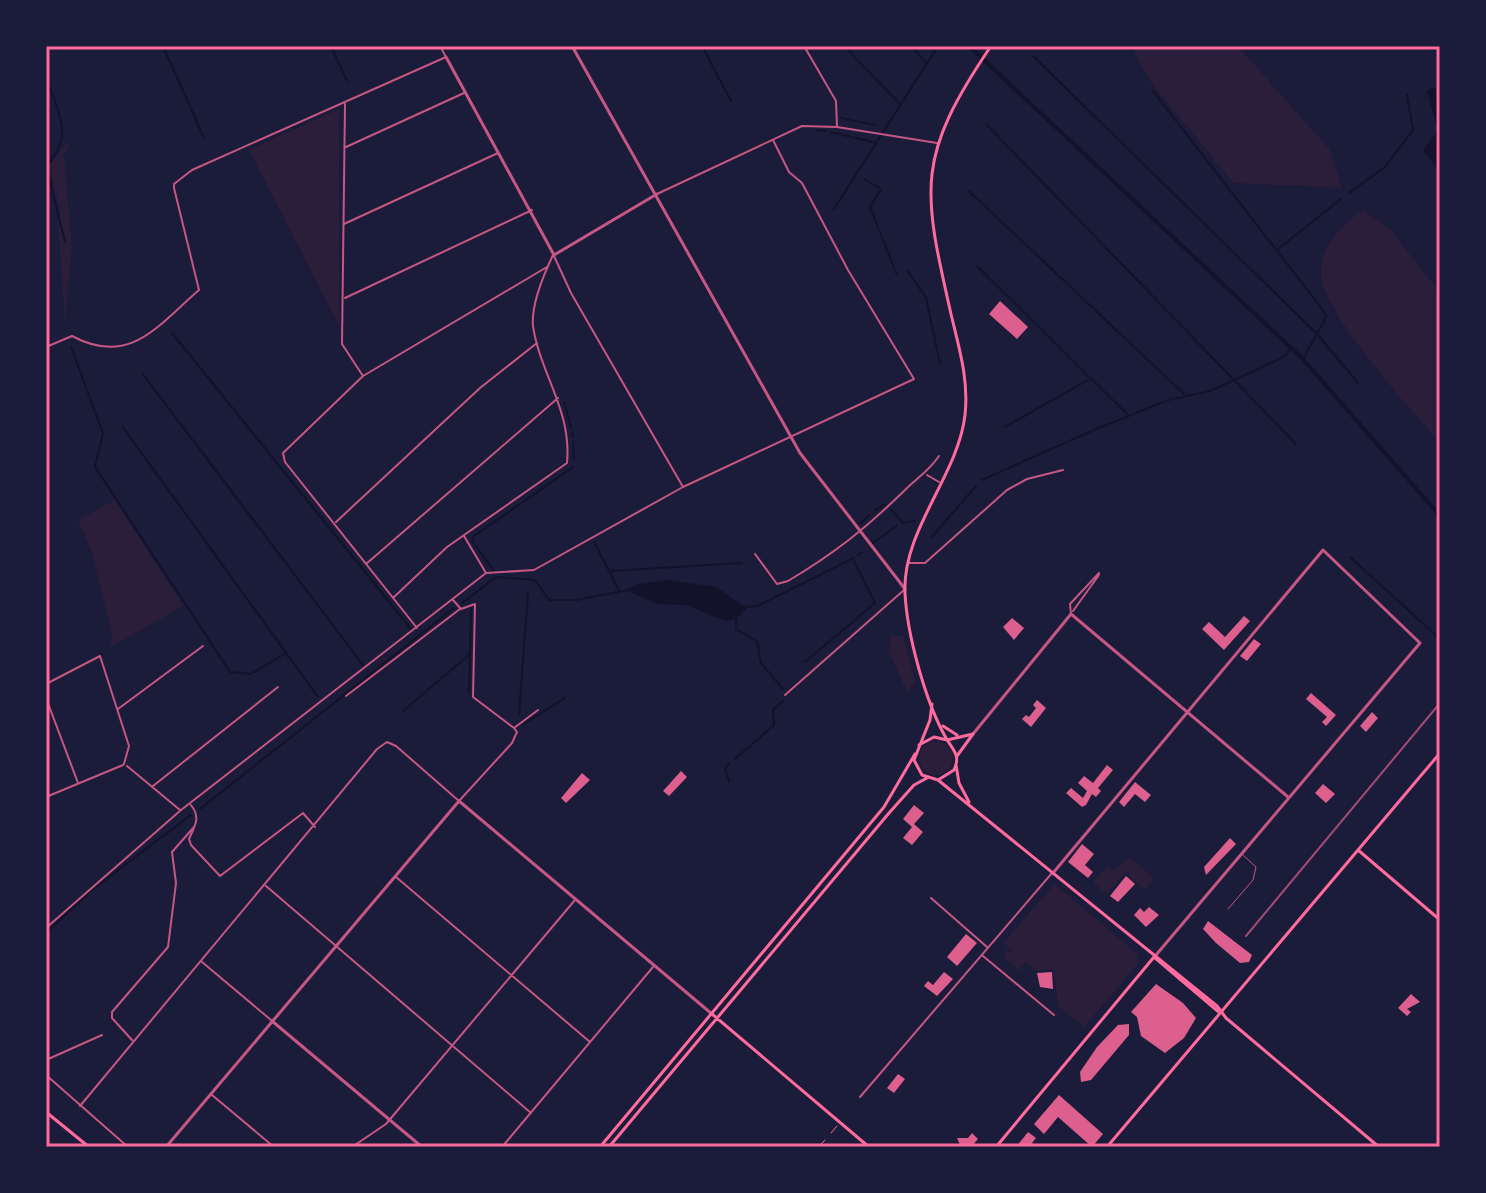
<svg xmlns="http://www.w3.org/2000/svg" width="1486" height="1193" font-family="Raleway,sans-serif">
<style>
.green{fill:#2a1e3b}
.water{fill:#12122b}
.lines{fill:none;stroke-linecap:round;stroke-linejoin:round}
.stream{stroke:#12122b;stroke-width:2}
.canal{stroke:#12122b;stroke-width:4}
.building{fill:#dd5f8e}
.path{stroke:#ff6b9d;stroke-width:1}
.service{stroke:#c65784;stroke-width:1}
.minor{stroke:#c65784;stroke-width:2}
.tertiary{stroke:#c65784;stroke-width:3}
.secondary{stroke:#ff6b9d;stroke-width:3}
.rail{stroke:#a44b75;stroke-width:2}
.neatline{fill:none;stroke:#ff6b9d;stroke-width:3}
</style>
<rect width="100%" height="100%" fill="#1b1b3a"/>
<!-- green -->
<path class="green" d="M1131,46h107l92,104 12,38 -109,-5 -83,-102z
M339,109v217l-90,-176z
M67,142l2,5 -5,6 8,94 -7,76 -7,-103 3,-6 -12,-48z
M1363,210l28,20 49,63v150c-28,-34 -124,-135 -119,-175 3,-26 22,-44 42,-58z
M115,500l68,106 -74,42 4,-9 -20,-84 -15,-35z
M891,635l12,1 12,45 -8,11 -18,-40z
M919 758a17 17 0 1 1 34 0a17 17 0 1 1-34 0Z
M1130,857l24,21 -9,12 -19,-18 -19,22 -14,-12 14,-16 6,4z
M1055,884l82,70 1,10 -54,63 -26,-21 -4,-37 -17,2 -11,-9 -7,9 -16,-14 5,-7 10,6 -15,-13z"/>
<!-- water -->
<path class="water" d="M1433,87l7,6v80l-17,-23 15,-19 -11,-40z
M668,580l48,7 31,21 -10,10 -12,3 -39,-16 -28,-1 -33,-14 13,-6z"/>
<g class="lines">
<!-- stream -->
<path class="stream" d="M163,46l41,92
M331,46l16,35
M702,46l29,55
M844,46l57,59
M911,46l15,17
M1033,56l284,278 41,49
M46,78c12,35 29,58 0,88l19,76
M1153,91l170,219 3,7 -23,42
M841,118l35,7
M987,125l309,319
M817,130l9,1
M831,132l46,11
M864,179l17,10 -11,18 27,68
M969,191l215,203
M1349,193l36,-26 28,-37 -6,-35
M834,209l104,-163
M1277,250l64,-51
M977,266l150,148
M908,271l18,27 14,66
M172,333l239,296
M71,347l32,86 -8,34 135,205 21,2 35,-21
M142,373l221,292
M564,402l7,25
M122,426l196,271
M1005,427l83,-47
M572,433l1,4
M573,442l1,18
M982,480l107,-48 79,-32 42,-9 74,-34 6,-8
M891,509l12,14 12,-2
M875,510l11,-6
M859,524l11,-9
M931,538l45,-52
M594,542l25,48
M873,543l24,-17
M858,555l5,-3
M1350,557l90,82
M494,571l-22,-30 2,-5 99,-69
M609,571l133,-8
M462,603l34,-26 39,3 14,20h27l52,-10
M745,607l12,-1 97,-48
M736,618v11l21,12 4,22 22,26
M805,662l70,-59 -21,-42
M469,693l2,-84
M403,711l67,-57
M519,714l9,-120
M525,723l40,-25
M735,759l39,-34 -1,-15 10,-9
M729,764l-4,4 4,13
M200,809l254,-201
M46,933l46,-43 99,-75"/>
<!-- canal -->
<path class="canal" d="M969,46l334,313 137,157"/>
</g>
<!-- building -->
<path class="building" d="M1000,301l28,26 -11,12 -28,-25z
M1244,616l6,5 -26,29 -22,-21 7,-7 16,15z
M1012,618l12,10 -10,12 -11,-13z
M1254,639l7,5 -14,17 -7,-5z
M1311,693l25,22 -10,11 -4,-4 5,-5 -21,-18z
M1037,700l9,8 -15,19 -9,-8 4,-4 3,2 7,-9 -3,-3z
M1372,712l6,6 -12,14 -6,-6z
M1107,765l6,5 -15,18 3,3 -5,6 -4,-3 -6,11 -4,2 -16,-14 5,-5 12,10 4,-7 -9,-8 6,-7 9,7z
M681,771l6,6 -18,19 -6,-5z
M582,773l8,7 -24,23 -5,-5z
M1135,782l16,13 -6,7 -10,-8 -11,13 -5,-5z
M1323,784l12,10 -9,9 -11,-10z
M914,805l10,8 -10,11 9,8 -11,13 -9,-7 9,-11 -9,-8z
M1230,838l6,6 -30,31 -2,-8z
M1082,844l12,10 -9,11 8,7 -5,6 -20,-16z
M1126,876l9,8 -17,18 -8,-6z
M1149,907l10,8 -13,12 -12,-12 6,-7 4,4z
M1208,921l44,34 -3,7 -9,1 -24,-20 -13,-14z
M966,934l11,9 -20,23 -10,-9z
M944,972l9,7 -16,17 -13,-10 4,-5 5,4z
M1052,972l1,17 -13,-2 -3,-14z
M1156,984l27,19 13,15 -12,20 -19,15 -24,-17 -4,-19 -6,-5z
M1411,994l9,8 -13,7 4,3 -4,4 -9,-8z
M1129,1024v11l-38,45 -10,2 -1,-10 17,-25 21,-22z
M898,1074l7,5 -11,14 -7,-5z
M1059,1095l44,39 -11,13 -34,-30 -14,17 -10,-10z
M1028,1132l8,6 -4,5 4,4h-20z
M972,1133l6,6 -7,8h-10l-4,-9h11z"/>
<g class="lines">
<!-- path -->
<path class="path" d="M831,1133l6,-7
M818,1147l7,-7"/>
<!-- service -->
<path class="service" d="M1228,909l25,-29 3,-13 -13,-12"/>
<!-- minor -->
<path class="minor" d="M804,46l32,55 1,26 100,16
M345,104l-3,240 21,32
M346,147l118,-54
M657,194l145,-68 35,1
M344,224l154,-71
M554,256l17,37 112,194
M345,298l187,-88
M46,347l26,-11c58,31 85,-10 127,-46l-25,-102v-4l18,-14 254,-113 -6,-11
M927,475l12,7
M336,522l144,-134 57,-45
M755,554l22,30 11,-3c47,-28 77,-52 116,-90 13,-13 25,-20 35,-35
M909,563h16l82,-73 20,-11 36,-9
M366,564l192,-166
M486,573l48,-3 149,-83 231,-108 -66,-109 -46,-87 -13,-11 -16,-32
M393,598l54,-51 120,-84c5,-53 -27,-89 -34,-137 -2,-21 11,-52 20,-71
M1073,611l26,-36
M1071,614l-1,-10 29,-31
M417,628l-132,-166 -2,-9 80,-77 184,-109
M46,684l54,-28 29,90 -5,18
M785,695l119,-105
M346,696l114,-87
M46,698l32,85
M118,709l85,-63
M514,728l24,-18
M127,766l53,44
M153,786l125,-99
M46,797l77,-32
M191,805c10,13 4,20 -2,34l2,6 29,31 83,-63 12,14
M396,877l194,165
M266,886l265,227
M931,898l56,49
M46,928l135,-118 305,-237 -22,-37
M983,956l71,59
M202,962l69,58
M132,1040l-20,-22v-6l56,-65 8,-64 -4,-31 22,-25
M46,1060l56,-25
M46,1075l82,72
M212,1095l62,52
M860,1097l192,-224
M80,1106l297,-357 10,-7 9,4 63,55 53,-58 5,-11 -3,-4 -41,-31 2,-93 -14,5 -8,-9
M352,1147l34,-23 189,-224
M502,1147l151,-180"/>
<!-- tertiary -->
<path class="tertiary" d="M572,46l228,407 105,136
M446,57l108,198 103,-61
M973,734l98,-120 217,183
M1053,873l270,-323 97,93 -264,312
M272,1021l150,126
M166,1147l293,-346 253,213"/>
<!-- secondary -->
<path class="secondary" d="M932,704l-2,16 -16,40 8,15 16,5 16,-10c7,-15 -1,-20 -8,-32 -21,-37 -39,-104 -41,-145 -3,-63 53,-117 60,-178 4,-35 -6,-67 -14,-101 -29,-127 -35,-157 40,-268
M943,726l14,9
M919,745l15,-8 13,3 26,-6
M957,756l16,-22
M956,765l3,18 10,19
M938,780l279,226 9,12 153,129
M1358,850l82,70
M1154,957l66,56
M712,1014l157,133
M46,1112l43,35
M600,1147l284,-340 31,-53
M609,1147l280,-334 25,-28 13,-7
M996,1147l158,-190
M1107,1147l333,-394"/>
<!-- rail -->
<path class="rail" d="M1246,936l194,-233"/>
</g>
<!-- border -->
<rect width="1486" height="1193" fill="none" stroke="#1b1b3a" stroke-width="96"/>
<rect x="48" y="48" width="1390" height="1097" class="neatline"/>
</svg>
